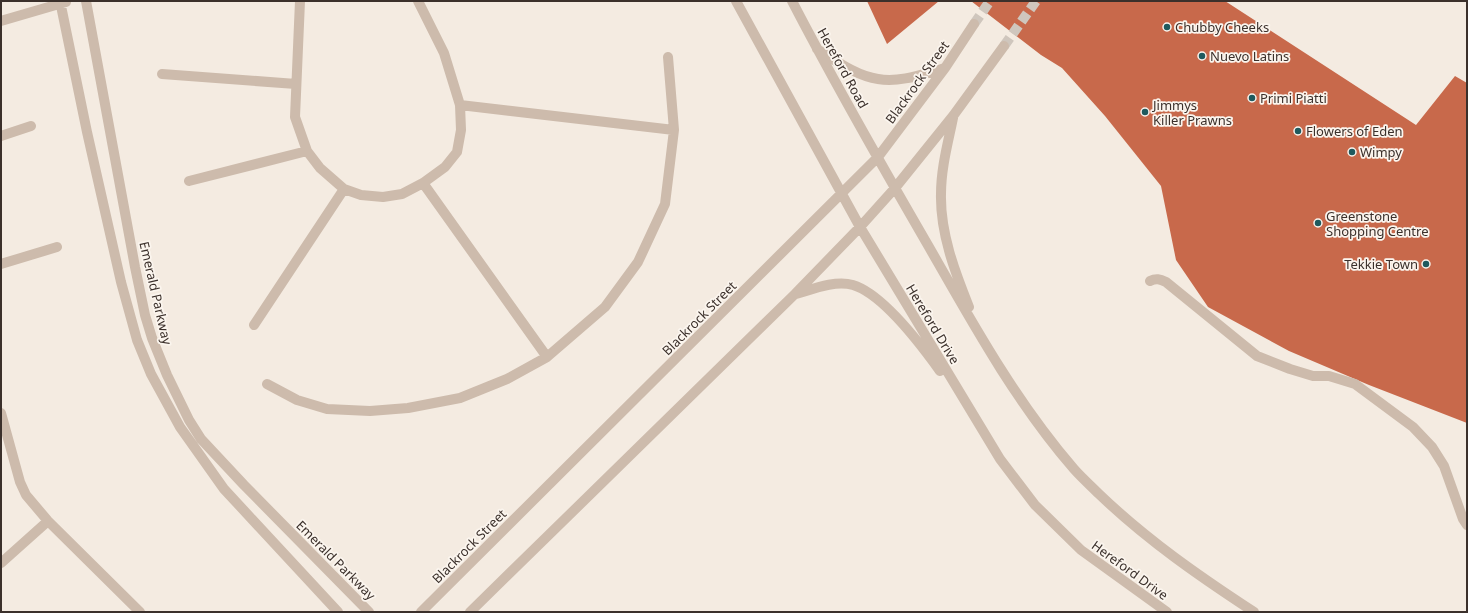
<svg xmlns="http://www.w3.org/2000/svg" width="1468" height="613" font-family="'Noto Sans',sans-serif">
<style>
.building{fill:#c8694b}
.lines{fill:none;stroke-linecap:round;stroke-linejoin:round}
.minor-tunnel{stroke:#cfc6bd;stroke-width:10;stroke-dasharray:10 5;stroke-linecap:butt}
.minor{stroke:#cdbbac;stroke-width:10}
.poi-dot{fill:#1f5a5e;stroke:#fbf5ee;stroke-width:1.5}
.labels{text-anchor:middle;stroke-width:3.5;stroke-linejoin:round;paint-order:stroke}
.poi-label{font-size:13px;fill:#3b302b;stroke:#fbf5ee;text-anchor:start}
.street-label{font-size:13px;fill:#3b302b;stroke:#fbf5ee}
</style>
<rect width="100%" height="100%" fill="#f4ebe1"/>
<!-- building -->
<path class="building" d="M867,1h72l-52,43z
M971,1h254l191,124 39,-49 12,7v340l-98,-38 -80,-34 -81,-44 -32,-47 -15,-74 -56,-70 -43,-48 -21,-13z"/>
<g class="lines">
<!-- minor-tunnel -->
<path class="minor-tunnel" d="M974,24l16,-23
M1004,46l32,-45"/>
<!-- minor -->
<path class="minor" d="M60,1l27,131 34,150 16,58 14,34 29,53 44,62 114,123
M86,1l49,266 10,48 7,23 15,37 22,45 12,19 43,46 125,127
M300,1l-5,116 12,34 13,17 24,21 17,6 22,2 19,-3 21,-11 22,-16 12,-15 4,-22 -1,-25 -16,-52 -26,-52
M736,1l124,226 140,232 35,46 46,45 86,62
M792,1c43,83 90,165 137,246 44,77 87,155 145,222 8,9 17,17 25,25 48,46 100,82 155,118
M1,21l65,-19
M817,49c18,11 39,27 61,30 22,4 45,-5 67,-11
M162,74l134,10
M460,105l214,25 -6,-73
M953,118c-5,25 -12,50 -12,76 -1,39 14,78 28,113
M1,136l30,-10
M189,181l118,-30
M423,183l124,174 58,-50 33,-45 27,-58 9,-74
M1,264l56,-17
M1150,281c6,-3 10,-2 16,1l91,74 33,13 23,7h16l26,8 58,43 19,20 12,19 19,53 4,6
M796,294c17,-5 39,-14 57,-9 30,9 69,61 87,86
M254,325l90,-136
M267,384l30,16 30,9 43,2 38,-3 52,-10 47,-19 40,-22
M1,413l19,69 6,13 22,26 92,91
M1,563l47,-42
M421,612l457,-455 67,-89 29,-44
M470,612l325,-318 65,-67 35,-39 58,-72 51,-70"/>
</g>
<!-- markers -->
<g class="poi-dot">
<circle cx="1167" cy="27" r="4"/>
<circle cx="1202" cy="56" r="4"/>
<circle cx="1252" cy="98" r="4"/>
<circle cx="1145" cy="112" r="4"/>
<circle cx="1298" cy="131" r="4"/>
<circle cx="1352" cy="152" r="4"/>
<circle cx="1318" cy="223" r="4"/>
<circle cx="1426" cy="264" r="4"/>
</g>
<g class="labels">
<!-- poi labels -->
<g class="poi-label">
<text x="1175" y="32">Chubby Cheeks</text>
<text x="1210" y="61">Nuevo Latins</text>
<text x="1260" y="103">Primi Piatti</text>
<text x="1153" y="110">Jimmys<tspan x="1153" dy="15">Killer Prawns</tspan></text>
<text x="1306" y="136">Flowers of Eden</text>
<text x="1360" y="157">Wimpy</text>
<text x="1326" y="221">Greenstone<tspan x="1326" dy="15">Shopping Centre</tspan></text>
<text x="1418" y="269" text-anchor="end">Tekkie Town</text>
</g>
<!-- street labels -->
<g class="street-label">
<text transform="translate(843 68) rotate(61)" y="5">Hereford Road</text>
<text transform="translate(917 82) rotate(-54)" y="5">Blackrock Street</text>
<text transform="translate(156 293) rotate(77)" y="5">Emerald Parkway</text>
<text transform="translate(699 318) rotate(-45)" y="5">Blackrock Street</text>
<text transform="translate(933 324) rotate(59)" y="5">Hereford Drive</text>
<text transform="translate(469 546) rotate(-45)" y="5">Blackrock Street</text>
<text transform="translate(336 560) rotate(45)" y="5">Emerald Parkway</text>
<text transform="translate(1130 570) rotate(36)" y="5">Hereford Drive</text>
</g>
</g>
<!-- border -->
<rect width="1468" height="613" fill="none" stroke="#3b302b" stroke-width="4"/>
</svg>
